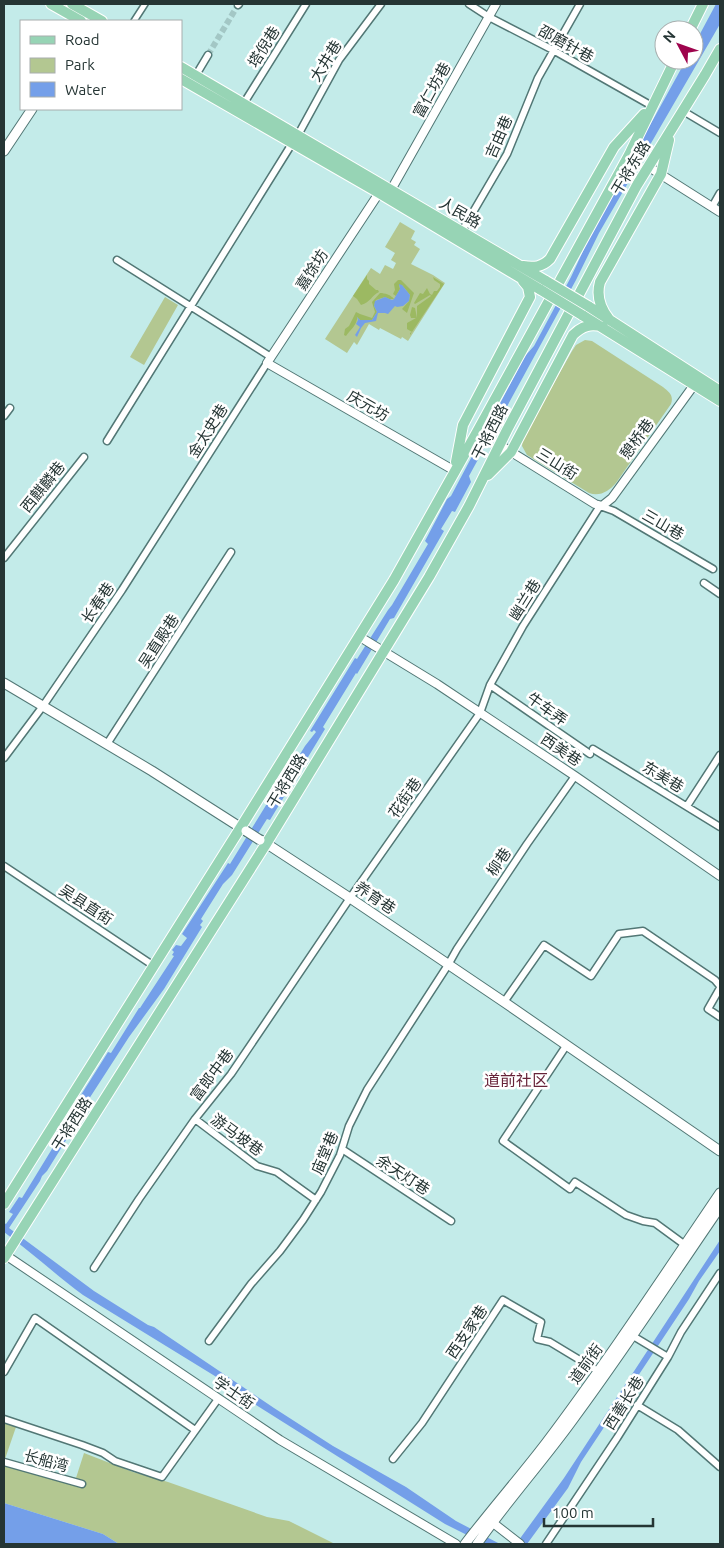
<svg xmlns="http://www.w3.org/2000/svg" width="724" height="1548" font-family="Ubuntu,'Noto Sans SC',sans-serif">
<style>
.green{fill:#b3c791}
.forest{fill:#9cb962}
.water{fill:#749fe9}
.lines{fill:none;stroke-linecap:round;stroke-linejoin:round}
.minor-tunnel{stroke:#a3c7c5;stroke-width:6;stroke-dasharray:6 3;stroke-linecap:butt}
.pedestrian-casing{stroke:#527775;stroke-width:8}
.minor-casing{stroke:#527775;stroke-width:9}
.tertiary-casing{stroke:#527775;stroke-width:10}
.secondary-casing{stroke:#527775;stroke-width:11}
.primary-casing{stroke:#fff;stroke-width:12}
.pedestrian{stroke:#fff;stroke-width:5}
.minor{stroke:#fff;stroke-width:6}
.tertiary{stroke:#fff;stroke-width:8}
.secondary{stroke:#fff;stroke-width:9}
.primary{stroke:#97d4b5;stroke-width:10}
.secondary-bridge-casing{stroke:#527775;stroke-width:11;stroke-linecap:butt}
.primary-bridge-casing{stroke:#fff;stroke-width:12;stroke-linecap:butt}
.secondary-bridge{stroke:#fff;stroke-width:9}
.primary-bridge{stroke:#97d4b5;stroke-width:10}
.labels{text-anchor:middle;stroke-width:5;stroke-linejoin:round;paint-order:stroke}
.street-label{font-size:15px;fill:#253534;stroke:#fff}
.neighbourhood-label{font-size:16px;fill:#672339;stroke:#fff}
</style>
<rect width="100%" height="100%" fill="#c3ebe9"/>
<!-- green -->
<path class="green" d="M400,222l15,9 -4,8 5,3 -2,3 6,4 -9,15 22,11 12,8 -37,58 -6,-4 -1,2 -21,-11 -1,2 -10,-6 -12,21 -3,-3 -7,11 -22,-14 46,-71 9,6 5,-9 8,4 3,-6 -5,-3 4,-7 -10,-6z
M165,297l13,8 -34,60 -14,-8z
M585,340l7,1 71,46c6,5 11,8 8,17l-55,79c-7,8 -16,14 -27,10l-62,-38 -5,-9 1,-8 49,-87 4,-6z
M4,1423l12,4 -11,32 71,19 8,-25 49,19 35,10 99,35 22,4 46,23h-216l-16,-10 -99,-31z"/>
<!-- forest -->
<path class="forest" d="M367,275v4l2,2v3l7,6h2l1,2c-8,4 -8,10 -18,13l-4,-6 -4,-3z
M433,277l11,7 -34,51v-2l2,-1 -5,-3v-6l9,-5h-5l-1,-3 2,-8 3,1 2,10v-12l14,-10 -1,-1 -15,9 -1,-1 6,-10 3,1 4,-6 3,6 2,1 2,-4h3l3,-4v-3l-6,-4z
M398,280h3l13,13 -7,20 -5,-4 7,-8 1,-6 -8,-10h-3l1,4 -4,7 -3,-2 2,-4 -1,-6z
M380,293c5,0 11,2 14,6h-5l-4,-2 -9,3 -2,6 3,6 -5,8h-12l-3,-3c1,7 -7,13 -11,19l-2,-1 1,-6 4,-3 7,-14 4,2 12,4 3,-6 -3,-10z"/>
<!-- water -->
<path class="water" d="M716,4h4v20l-121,209 -23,47 -107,196 2,6 -16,30 -3,-1 -11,18 3,2 -50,87 -4,1 -33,55 -1,-1 -33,54 2,2 -55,91 -3,-1 -35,56 -9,9 -22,35 2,2 -3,4 2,2 -38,62 -35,48 -42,65 2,1 -42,68 -5,5 -2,5 -31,47 85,63 54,34 6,2 120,81 59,38 73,41 50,34 44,23h-15l-40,-20 -197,-124 1,-3 -166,-102c-27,-20 -52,-43 -79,-63v-9l2,1 7,-10 -4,-2 10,-15 3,1 55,-90 -3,-2 34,-54 3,1 28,-45h1l34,-52 -2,-1 2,-3 -2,-2 4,-5 5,1 6,-8 -5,-4 46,-71 2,1 46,-75 2,1 27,-44 11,-14 -2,-2 -2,2 -2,-1 45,-73 2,1 31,-49 4,-5 36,-61 -3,-3 22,-42 4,-3 74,-140 9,-10 37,-69 26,-56 89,-161h8v-15z
M399,284l3,1 8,10 -1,6 -6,5 -6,1 -2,-1 -7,8 -3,-1h-7l-2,8 -11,2 -4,5 -4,9 -2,-2 5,-8 -4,-3 2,-4 -1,-3 3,3h12l5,-8 -3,-6 1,-5 10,-4 7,3 2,-1 6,-10z
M720,1240v11l-21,30 -10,18 -108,163 -13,26 -41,56h-11l48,-66z
M4,1503l99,31 16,10h-115z"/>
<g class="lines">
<!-- minor-tunnel -->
<path class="minor-tunnel" d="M208,55l30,-50"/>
<!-- pedestrian casing -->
<g class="pedestrian-casing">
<path id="pedestrian" d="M134,21l11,-17"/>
</g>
<!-- minor casing -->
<g class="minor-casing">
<path id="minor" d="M469,4l20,13 64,33 99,56
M238,5l1,-1
M196,75l12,-20
M244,103l62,-99
M683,111l37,22
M298,135l41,-75 42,-56
M712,207l8,-14
M462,231l45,-77 31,-76 42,-74
M117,260l154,97
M4,416l6,-8
M107,441l186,-299
M4,558l80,-101
M704,583l16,11
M490,685l100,69
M107,744l124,-192
M593,749l127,78
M4,758l39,-52 79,-116 145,-227
M687,806l33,-51
M4,866l150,100
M720,988l-12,21 12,8
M504,1002l40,-57 47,31 28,-42 24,-3 72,49 5,6
M566,1046l-63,95 67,48 5,-7 51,33 17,6 12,2 30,22
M195,1119l62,47 20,6 39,28
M342,1149l109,72
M94,1268l45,-69 56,-80 36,-45 119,-176 130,-185 10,-28 33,-59 77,-120 14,5 99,58
M633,1336l35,21
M209,1341l42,-57 29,-33 23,-31 18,-28 19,-37 9,-29 18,-36 81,-125 9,-16 70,-105 48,-68
M4,1372l31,-54 160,112
M637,1405l41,25 42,37
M4,1419l78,26 21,8 12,8 47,16 56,-78
M393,1459l29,-36 81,-123 38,22 -4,17 13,3 48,29
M4,1462l78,22
M546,1544l71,-106 51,-81 13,-25 39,-59"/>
</g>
<!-- tertiary casing -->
<g class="tertiary-casing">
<path id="tertiary" d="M649,167l71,45
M391,190l105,-186
M379,193l-112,170 188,108
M500,445l95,59 7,2 10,-8 82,-113
M360,637l77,47 138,92 145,100
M4,1254l276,186 176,104
M488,1519l32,25"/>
</g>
<!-- secondary casing -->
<g class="secondary-casing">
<path id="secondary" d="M4,151l28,-42
M4,683l148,88 94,60
M261,840l89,58 154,104 216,149
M465,1544c26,-34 55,-67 81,-101 61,-81 117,-166 174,-250
M477,1544c30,-43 66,-83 97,-126 51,-69 98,-141 146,-211"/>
</g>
<!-- primary casing -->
<g class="primary-casing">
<path id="primary" d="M51,4l30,17
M72,4l30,17
M690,30l13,-26
M181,67l365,214
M181,79l198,114 162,97
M523,266c11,2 19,1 27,-7l64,-112 30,-33
M588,306l132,85
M582,315l138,86
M609,319c-8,-10 -13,-23 -9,-37l61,-108 8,-34
M456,462l7,-37 67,-128 -2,-10 -5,-6
M488,475l23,-23 62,-117c9,-9 18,-12 30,-8
M4,1204l237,-377 153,-247 83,-148 152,-277 46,-95
M4,1258l262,-414 163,-267 40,-71 38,-76 130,-245 68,-110 15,-26"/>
</g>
<!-- pedestrian -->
<use href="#pedestrian" class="pedestrian"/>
<!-- minor -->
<use href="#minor" class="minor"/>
<!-- tertiary -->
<use href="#tertiary" class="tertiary"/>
<!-- secondary -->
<use href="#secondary" class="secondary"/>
<!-- primary -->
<use href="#primary" class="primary"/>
<!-- secondary-bridge casing -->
<g class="secondary-bridge-casing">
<path id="secondary-bridge" d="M246,831l14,9"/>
</g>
<!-- primary-bridge casing -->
<g class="primary-bridge-casing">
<path id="primary-bridge" d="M546,281l42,25
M541,290l41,25"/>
</g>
<!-- secondary-bridge -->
<use href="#secondary-bridge" class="secondary-bridge"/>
<!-- primary-bridge -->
<use href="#primary-bridge" class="primary-bridge"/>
</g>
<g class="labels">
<!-- street labels -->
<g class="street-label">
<text transform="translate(566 44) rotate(29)" y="5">邵磨针巷</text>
<text transform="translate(264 47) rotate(-58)" y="5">塔倪巷</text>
<text transform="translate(326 61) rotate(-58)" y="5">大井巷</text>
<text transform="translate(432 90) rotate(-61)" y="5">富仁坊巷</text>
<text transform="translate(499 137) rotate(-66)" y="5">吉由巷</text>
<text transform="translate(631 168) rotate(-59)" y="5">干将东路</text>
<text transform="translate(460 213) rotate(30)" y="5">人民路</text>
<text transform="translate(312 270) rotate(-57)" y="5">嘉馀坊</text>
<text transform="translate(368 406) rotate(30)" y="5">庆元坊</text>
<text transform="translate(208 431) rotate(-58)" y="5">金太史巷</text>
<text transform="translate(490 432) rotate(-63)" y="5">干将西路</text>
<text transform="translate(637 439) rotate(-54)" y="5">憩桥巷</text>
<text transform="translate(557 464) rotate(32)" y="5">三山街</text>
<text transform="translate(43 487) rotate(-51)" y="5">西麒麟巷</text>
<text transform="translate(663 525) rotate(30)" y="5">三山巷</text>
<text transform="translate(525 600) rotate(-58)" y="5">幽兰巷</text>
<text transform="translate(98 603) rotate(-56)" y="5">长春巷</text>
<text transform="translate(159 641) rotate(-57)" y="5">吴直殿巷</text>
<text transform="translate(547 709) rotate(35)" y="5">牛车弄</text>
<text transform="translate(561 750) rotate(34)" y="5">西美巷</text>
<text transform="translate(663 777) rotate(31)" y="5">东美巷</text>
<text transform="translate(287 781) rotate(-59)" y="5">干将西路</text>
<text transform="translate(405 798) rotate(-55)" y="5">花街巷</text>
<text transform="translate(499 862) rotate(-56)" y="5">柳巷</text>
<text transform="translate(375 898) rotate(34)" y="5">养育巷</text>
<text transform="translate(86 905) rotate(33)" y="5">吴县直街</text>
<text transform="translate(212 1075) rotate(-53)" y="5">富郎中巷</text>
<text transform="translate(72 1124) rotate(-58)" y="5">干将西路</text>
<text transform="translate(237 1135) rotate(36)" y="5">游马坡巷</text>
<text transform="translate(325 1153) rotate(-67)" y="5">庙堂巷</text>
<text transform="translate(403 1175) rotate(33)" y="5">余天灯巷</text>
<text transform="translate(467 1332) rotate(-56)" y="5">西支家巷</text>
<text transform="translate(586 1364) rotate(-54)" y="5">道前街</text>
<text transform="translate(234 1393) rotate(34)" y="5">学士街</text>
<text transform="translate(624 1403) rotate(-58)" y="5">西善长巷</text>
<text transform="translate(46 1461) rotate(15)" y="5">长船湾</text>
</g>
<!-- neighbourhood labels -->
<g class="neighbourhood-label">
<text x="516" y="1086">道前社区</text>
</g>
</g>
<!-- border -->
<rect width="724" height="1548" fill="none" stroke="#253534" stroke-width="10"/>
<!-- legend -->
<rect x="20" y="20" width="162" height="90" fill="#ffffff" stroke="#a8aeae"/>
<rect x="30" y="36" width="25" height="8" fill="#97d4b5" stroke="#a8aeae"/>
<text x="65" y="45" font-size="15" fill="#253534">Road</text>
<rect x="30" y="58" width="25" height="15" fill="#b3c791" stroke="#a8aeae"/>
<text x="65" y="70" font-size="15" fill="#253534">Park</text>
<rect x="30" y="82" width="25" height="15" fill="#749fe9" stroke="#a8aeae"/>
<text x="65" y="95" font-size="15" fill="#253534">Water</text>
<!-- north arrow -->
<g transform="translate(679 45) rotate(311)"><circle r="24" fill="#ffffff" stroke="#a8aeae"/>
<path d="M0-4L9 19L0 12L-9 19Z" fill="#9e044d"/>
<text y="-8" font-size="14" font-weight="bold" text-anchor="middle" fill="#253534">N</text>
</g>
<!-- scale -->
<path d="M544 1518v8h109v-8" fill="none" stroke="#253534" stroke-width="2.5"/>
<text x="552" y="1518" font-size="15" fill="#253534" stroke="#ffffff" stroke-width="4" paint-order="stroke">100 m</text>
</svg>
